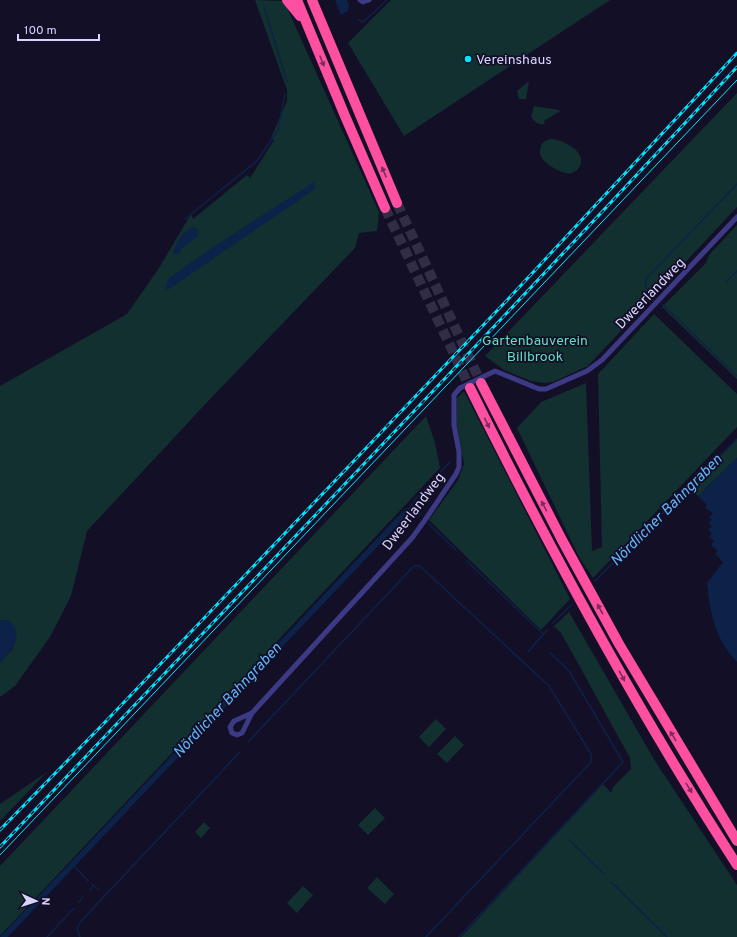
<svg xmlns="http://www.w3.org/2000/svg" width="737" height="937" font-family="Overpass,sans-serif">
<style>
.green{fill:#12302f}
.water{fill:#0c2248}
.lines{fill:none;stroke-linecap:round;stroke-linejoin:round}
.stream{stroke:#0c2248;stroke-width:1.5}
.motorway-tunnel{stroke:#312d47;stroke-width:10;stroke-dasharray:10 5;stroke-linecap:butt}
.minor{stroke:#3d3a85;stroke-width:5}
.motorway{stroke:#ff4fa3;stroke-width:10}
.tram{stroke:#00e5ff;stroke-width:1}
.rail-casing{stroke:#00e5ff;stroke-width:3}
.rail{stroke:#130f26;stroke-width:1.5;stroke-dasharray:4.5;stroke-linecap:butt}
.oneway{fill:#7d2c5e}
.poi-dot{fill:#00e5ff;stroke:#130f26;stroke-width:1.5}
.labels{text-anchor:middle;stroke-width:3.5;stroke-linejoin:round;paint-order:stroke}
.poi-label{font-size:14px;fill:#d9d4ff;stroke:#130f26;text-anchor:start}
.street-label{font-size:14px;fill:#d9d4ff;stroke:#130f26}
.park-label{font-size:14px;fill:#5fe0c0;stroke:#130f26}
.water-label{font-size:15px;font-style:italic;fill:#62b6ff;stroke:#130f26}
</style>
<rect width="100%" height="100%" fill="#130f26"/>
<!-- green -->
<path class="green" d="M255,0l29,1 95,211 -2,19 -18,2 -4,15 -143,149 -125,134 -16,65 -21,41 -35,49 -15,11v-34l13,-15 -5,-28 -8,1v-235l127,-72 32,-46 32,-54 2,5 54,-44 3,3 24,-38 -3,-2 16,-37v-11z
M391,0h219l-206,136 -56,-93z
M529,81l-3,18h-7l-2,-8z
M737,93v114l-149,159 -35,16 -8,1 -14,-2 -27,-11 -19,-14z
M534,106l25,4 1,1 -16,10 1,3c-7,1 -11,-2 -14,-8z
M553,139c8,1 22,8 26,15 7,10 -4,22 -14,19 -11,-4 -30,-13 -24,-27 2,-5 6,-7 12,-7z
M737,225v154l-75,-72 44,-44 3,-8z
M654,314l83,80v33l-144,151 -14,-21 -62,-129 24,-26 45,-19 6,168 10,-4 -4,-173z
M464,391l106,208 -29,31 -112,-110 29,-40 6,-16 -8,-42 1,-24z
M426,416l9,27 5,25 -440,468v-70z
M737,439v19l-39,38 -9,-7z
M569,612l86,149 82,124v52h-276l142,-153 8,9 2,-6 18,-18 -1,-11 -50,-91 -19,-34 -7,-7z
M436,719l10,10 -17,18 -10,-10z
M455,736l9,9 -17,18 -10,-9z
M47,772l-47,49v-17z
M375,808l10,10 -17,17 -10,-10z
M204,822l6,6 -9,10 -6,-6z
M377,877l17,17 -9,10 -18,-16z
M303,886l10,9 -16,18 -10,-10z"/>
<!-- water -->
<path class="water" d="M335,0h12l2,5 -1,6 -7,4z
M314,182l1,7 -146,100h-4l3,-10 45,-32z
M192,227l5,1 1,8 -17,13 -1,4 -6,1 -1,-3 9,-17z
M737,458v204c-22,-23 -27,-48 -30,-79l16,-21 -8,-8 3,-3 -7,-6 3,-4 -5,-4 3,-4 -4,-3 4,-4 -4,-3 4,-3 -3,-2 4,-5 -8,-5 2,-3 -9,-9z
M410,507l5,1 6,5 -1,3 -7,-4h-3l-402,425h-8l405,-428z
M8,620c18,16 4,29 -8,43v-42z"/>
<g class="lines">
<!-- stream -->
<path class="stream" d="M264,7l23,74
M358,20l5,2 24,-22
M185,219l72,-58 21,-31 7,-36
M727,281l10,-10
M655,297c-6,-6 -12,-9 -9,-18l91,-95
M662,304l75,72
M410,508l3,-6 37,-40
M429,524l27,26
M467,561l76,73
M595,581l142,-142
M553,623l18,-18
M528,652l19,-22
M249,741l165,-175h6l129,120 42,68v8l-165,175
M568,839l36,35
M74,866l14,15
M611,882l56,55
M92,884l7,6
M90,890l3,-4
M79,902l4,-5
M47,937l27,-29
M80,937l-3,-9 4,-7 159,-169
M459,937l164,-175 -54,-91 -19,-18"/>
<!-- motorway-tunnel -->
<path class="motorway-tunnel" d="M397,203l84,180
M385,208l85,180"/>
<!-- minor -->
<path class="minor" d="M360,0l3,2 6,-2
M252,713l-18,8 -4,6 2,6 5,2 5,-2 10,-20 160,-175 13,-18 31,-46 3,-7v-15l-5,-27v-30l6,-7 35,-17 44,18h7l41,-18 15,-11 135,-143"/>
<!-- motorway -->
<path class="motorway" d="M287,0l13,16
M297,0l48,116 40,92
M312,0l85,203
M481,383l81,157 57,104 118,197
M470,388c81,164 168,324 267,477"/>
<!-- tram -->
<path class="tram" d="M0,855l737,-775"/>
<!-- rail casing -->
<g class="rail-casing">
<path id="rail" d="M0,830l109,-112 402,-422 226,-243
M0,847c246,-260 494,-517 737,-780"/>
</g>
<!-- rail -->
<use href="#rail" class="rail"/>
</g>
<!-- one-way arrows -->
<defs><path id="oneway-solid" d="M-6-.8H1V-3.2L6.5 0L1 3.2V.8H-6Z"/></defs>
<g class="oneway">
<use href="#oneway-solid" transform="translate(322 61) rotate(68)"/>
<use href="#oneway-solid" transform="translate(384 172) rotate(-113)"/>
<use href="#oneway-solid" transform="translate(487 423) rotate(64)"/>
<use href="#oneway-solid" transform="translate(544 506) rotate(-117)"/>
<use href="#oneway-solid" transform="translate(600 609) rotate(-119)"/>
<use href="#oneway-solid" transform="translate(622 676) rotate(61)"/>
<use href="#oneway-solid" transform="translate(673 736) rotate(-121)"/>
<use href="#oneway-solid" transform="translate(689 788) rotate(58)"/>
</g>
<!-- markers -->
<circle class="poi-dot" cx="468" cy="59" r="4"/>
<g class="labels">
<!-- poi labels -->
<g class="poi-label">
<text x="476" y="64">Vereinshaus</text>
</g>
<!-- street labels -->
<g class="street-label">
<text transform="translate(650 293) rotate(-46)" y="5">Dweerlandweg</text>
<text transform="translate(413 511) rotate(-53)" y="5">Dweerlandweg</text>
</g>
<!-- park labels -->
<g class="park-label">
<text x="535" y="345">Gartenbauverein<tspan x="535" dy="16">Billbrook</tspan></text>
</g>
<!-- water labels -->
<g class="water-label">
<text transform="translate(666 510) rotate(-45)" y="5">Nördlicher Bahngraben</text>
<text transform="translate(227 700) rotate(-47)" y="5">Nördlicher Bahngraben</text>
</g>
</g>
<!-- north arrow -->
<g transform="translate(36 901) rotate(93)" stroke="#130f26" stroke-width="3" paint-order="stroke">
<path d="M0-3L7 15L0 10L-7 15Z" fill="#d9d4ff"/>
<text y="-6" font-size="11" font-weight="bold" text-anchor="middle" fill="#d9d4ff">N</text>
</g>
<!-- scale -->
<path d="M18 34v6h81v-6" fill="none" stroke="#d9d4ff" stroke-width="2"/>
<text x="24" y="34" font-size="12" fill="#d9d4ff" stroke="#130f26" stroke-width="3" paint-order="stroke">100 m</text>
</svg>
